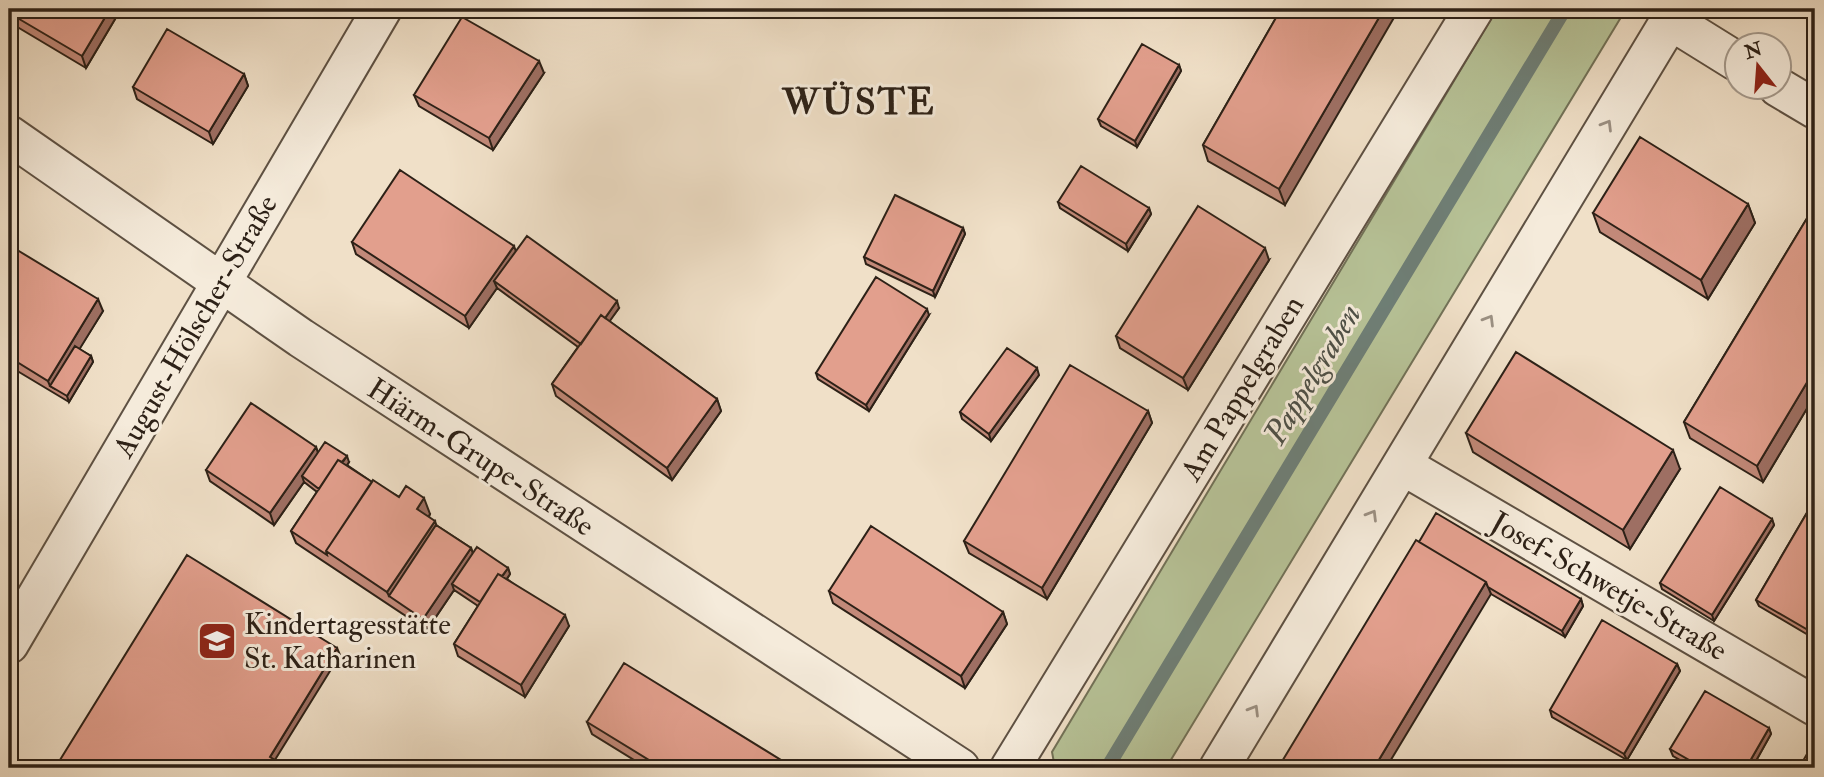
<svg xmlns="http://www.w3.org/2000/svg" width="1824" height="777" font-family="'IM FELL Double Pica',serif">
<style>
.grass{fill:#b7c398;stroke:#727258;stroke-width:2}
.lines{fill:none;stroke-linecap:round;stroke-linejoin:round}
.stream{stroke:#6e7f77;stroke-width:14}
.minor-casing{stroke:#5e5143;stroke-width:42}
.path{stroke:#2d2117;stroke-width:4.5;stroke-dasharray:2 3.5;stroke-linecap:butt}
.minor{stroke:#f5ebdb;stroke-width:38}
.wall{fill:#c28979;stroke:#2d2117;stroke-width:2}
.shaded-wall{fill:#9e6f63;stroke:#2d2117;stroke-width:2}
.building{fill:#e29f8d;stroke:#2d2117;stroke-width:2}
.oneway{stroke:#9b9083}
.labels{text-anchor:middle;stroke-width:6;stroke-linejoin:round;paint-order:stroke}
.street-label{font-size:30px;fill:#2d2117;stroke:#f5ebdb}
.poi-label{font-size:30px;fill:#2d2117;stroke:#f5ebdb;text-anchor:start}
.water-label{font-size:32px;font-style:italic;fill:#4e5047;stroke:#f5ebdb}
.district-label{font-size:37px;font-weight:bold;letter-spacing:2px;fill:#2d2117;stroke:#f5ebdb}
</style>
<rect width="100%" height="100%" fill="#f0e0c8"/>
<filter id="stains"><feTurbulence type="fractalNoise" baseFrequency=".00286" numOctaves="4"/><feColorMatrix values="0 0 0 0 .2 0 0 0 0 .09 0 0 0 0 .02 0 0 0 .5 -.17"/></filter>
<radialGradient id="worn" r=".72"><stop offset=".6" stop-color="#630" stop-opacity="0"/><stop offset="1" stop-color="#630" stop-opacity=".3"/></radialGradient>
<!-- grass -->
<path class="grass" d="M1497,9h129l-460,759h-111l-3,-16z"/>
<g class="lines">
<!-- stream -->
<path class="stream" d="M1107,768l458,-759"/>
<!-- minor casing -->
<g class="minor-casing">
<path id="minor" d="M1670,20l66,41
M1778,87l37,22
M9,135l292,203 659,430
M1402,465l413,241
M9,644l373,-635
M1010,768l464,-759
M1219,768l458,-759"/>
</g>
<!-- path -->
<path class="path" d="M1612,9l11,6"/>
<!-- minor -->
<use href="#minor" class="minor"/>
</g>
<!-- wall -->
<path class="wall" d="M9,9h112l-35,59 -77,-46z
M1281,9l4,196 -77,-44 -5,-16z
M1179,65l2,6 -44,76 -36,-21 -3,-7z
M544,73l-51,77 -74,-44 -5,-11z
M244,74l4,12 -35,58 -76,-45 -4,-12z
M1058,202l91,6 2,6 -23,37 -68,-43z
M1748,204l7,19 -47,76 -108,-67 -7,-19z
M1815,205v190l-52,87 -73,-44 -6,-16z
M963,228l2,6 -30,63 -69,-33 -2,-7z
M352,242l164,9 103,57 -10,13 108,78 4,12 -49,69 -116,-84 -4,-12 26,-37 -81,-59 -28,40 -113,-74z
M9,245l94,66 -24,38 12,7 2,6 -24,40 -60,-36z
M1269,260l-81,130 -68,-42 -4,-12z
M929,315l-60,96 -51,-32 -2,-6z
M1039,375l-48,66 -29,-22 -2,-7z
M1148,411l4,12 -105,176 -78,-46 -5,-12z
M1466,433l214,36 -50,80 -157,-97z
M316,447l2,6 31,9 -2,3 25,17 58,32 -1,3 7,8 35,23 2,5 35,15 2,6 -3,5 62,47 -44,71 -67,-41 -4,-12 24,-38 -24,-16 -27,40 -131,-87 -5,-12 26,-39 -13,-10 -30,43 -64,-44 -4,-11z
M1815,499v140l-56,-33 -3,-6z
M1772,519l2,6 -60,96 -52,-32 -2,-6z
M1419,542l162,57 2,7 -18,31 -74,-43z
M829,591l174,21 4,12 -42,64 -132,-85z
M1677,664l3,7 -53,89 -75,-43 -2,-7z
M587,722l207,46h-147l-55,-34z
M1769,728l2,6 -19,34h-58l-21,-12 -3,-7z"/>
<!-- shaded-wall -->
<path class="shaded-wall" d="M110,9h11l-35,59 -4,-12z
M1384,9h15l-114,196 -6,-16z
M539,61l5,12 -51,77 -4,-12z
M1179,65l2,6 -44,76 -2,-6z
M244,74l4,12 -35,58 -4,-12z
M1748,204l7,19 -47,76 -7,-19z
M1149,208l2,6 -23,37 -2,-7z
M963,228l2,6 -30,63 -2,-6z
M514,246l4,11 -24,24 3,7 -28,40 -4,-12z
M1265,248l4,12 -81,130 -5,-12z
M98,299l5,12 -48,78 -5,-3 -2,-5z
M617,301l2,7 -32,45 -2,-6z
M927,309l2,6 -60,96 -3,-6z
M91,356l2,6 -24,40 -2,-6z
M1037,368l2,7 -48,66 -2,-7z
M1815,369v26l-52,87 -6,-16z
M717,399l4,12 -49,69 -5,-12z
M1148,411l4,12 -105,176 -5,-11z
M316,447l4,12 -18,17 2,6 -30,43 -4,-12z
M1673,450l7,19 -50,80 -7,-19z
M347,456l2,6 -24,36 -2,-7z
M424,498l6,16 -7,11 -6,-16z
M1772,519l2,6 -60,96 -2,-6z
M435,521l5,15 -51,60 -2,-4z
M471,548l4,12 -23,24 2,6 -27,40 -4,-11z
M508,568l2,6 -25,37 -2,-6z
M1486,582l5,12 -105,174h-12z
M1581,599l2,7 -18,31 -3,-6z
M1003,612l4,12 -42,64 -4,-12z
M565,615l4,11 -44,71 -4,-12z
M337,648l3,7 -67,108 -3,-6z
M1677,664l3,7 -53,89 -3,-6z
M1769,728l2,6 -19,34h-6z"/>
<!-- building -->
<path class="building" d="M9,9h101l-28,47 -73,-43z
M1281,9h103l-105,180 -76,-44z
M462,17l77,44 -50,77 -75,-43z
M167,29l77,45 -35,58 -76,-45z
M1142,44l37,21 -44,76 -37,-22z
M1640,137l108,67 -47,76 -108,-67z
M1081,166l68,42 -23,36 -68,-42z
M400,170l114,76 -49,70 -113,-74z
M895,195l68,33 -30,63 -69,-34z
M1815,205v164l-58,97 -73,-44z
M1198,206l67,42 -82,130 -67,-42z
M527,236l90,65 -12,17 -4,-3 -20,29 -87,-63z
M9,245l89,54 -50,82 -39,-24z
M876,277l51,32 -61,96 -50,-32z
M601,315l116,84 -50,69 -115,-84z
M75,346l16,10 -24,40 -17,-10z
M1007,348l30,20 -48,66 -29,-22z
M1516,352l157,98 -50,80 -157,-97z
M1070,365l78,46 -106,177 -78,-47z
M251,403l65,44 -46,66 -64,-43z
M325,442l22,14 -5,6 -4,-2 -19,29 -17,-13z
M338,460l34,22 -46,69 1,4 -36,-24z
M373,480l26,17 7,-11 18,12 -7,11 18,12 -48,71 -61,-41z
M1720,487l52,32 -60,96 -52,-32z
M1815,499v135l-59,-34z
M1436,513l145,86 -19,32 -74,-44 -2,-5 -67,-40z
M436,525l35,23 -48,71 -34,-23z
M871,526l132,86 -42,64 -132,-85z
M1416,540l70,42 -112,186h-96z
M477,547l31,21 -6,8 -4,-2 -18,28 -28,-18z
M187,555l150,93 -67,109 19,11h-234z
M498,574l67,41 -44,70 -67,-41z
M1602,620l75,44 -53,90 -74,-44z
M624,663l170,105h-132l-75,-46z
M1705,691l64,37 -23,40h-43l-33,-19z
M1811,747l4,3v18h-16z"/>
<!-- one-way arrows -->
<defs><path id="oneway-chevron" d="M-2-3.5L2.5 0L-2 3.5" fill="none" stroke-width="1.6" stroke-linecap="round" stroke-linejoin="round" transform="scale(1.75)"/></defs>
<g class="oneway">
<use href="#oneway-chevron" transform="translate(1607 125) rotate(-59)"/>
<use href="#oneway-chevron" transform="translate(1489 320) rotate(-59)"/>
<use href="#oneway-chevron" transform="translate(1372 515) rotate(-59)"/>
<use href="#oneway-chevron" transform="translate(1254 710) rotate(-59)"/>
</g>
<!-- icons -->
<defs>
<g id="school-square" transform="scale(2.0125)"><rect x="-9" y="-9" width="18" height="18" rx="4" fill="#8f2418" stroke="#f5ebdb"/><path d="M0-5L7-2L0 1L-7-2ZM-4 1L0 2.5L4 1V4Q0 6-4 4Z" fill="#fff"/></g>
</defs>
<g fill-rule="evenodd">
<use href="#school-square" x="217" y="641"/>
</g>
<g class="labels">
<!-- street labels -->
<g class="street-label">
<text transform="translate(195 326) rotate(-60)" y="10">August-Hölscher-Straße</text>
<text transform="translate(1242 388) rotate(-59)" y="10">Am Pappelgraben</text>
<text transform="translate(481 457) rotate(33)" y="10">Hiärm-Grupe-Straße</text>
<text transform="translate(1609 586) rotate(30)" y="10">Josef-Schwetje-Straße</text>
</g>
<!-- poi labels -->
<g class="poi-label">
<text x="244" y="634">Kindertagesstätte<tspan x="244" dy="34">St. Katharinen</tspan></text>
</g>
<!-- water labels -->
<g class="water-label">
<text transform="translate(1312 374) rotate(-59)" y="11">Pappelgraben</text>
</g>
<!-- district labels -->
<g class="district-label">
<text x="859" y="114">WÜSTE</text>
</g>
</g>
<!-- margin -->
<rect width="1824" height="777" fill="none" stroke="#f0e0c8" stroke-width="35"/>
<rect x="10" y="10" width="1803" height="756" fill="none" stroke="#2d2117" stroke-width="3.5"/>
<rect x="18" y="18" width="1789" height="742" fill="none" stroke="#2d2117" stroke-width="2"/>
<!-- north arrow -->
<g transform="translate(1758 66) rotate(343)"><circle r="33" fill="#f5ebdb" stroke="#a59a8d" stroke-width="2"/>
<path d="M0-5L12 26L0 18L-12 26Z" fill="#8f2418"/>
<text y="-10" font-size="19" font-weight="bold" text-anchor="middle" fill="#2d2117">N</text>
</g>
<rect width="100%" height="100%" filter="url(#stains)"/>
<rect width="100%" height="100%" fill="url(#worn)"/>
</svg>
